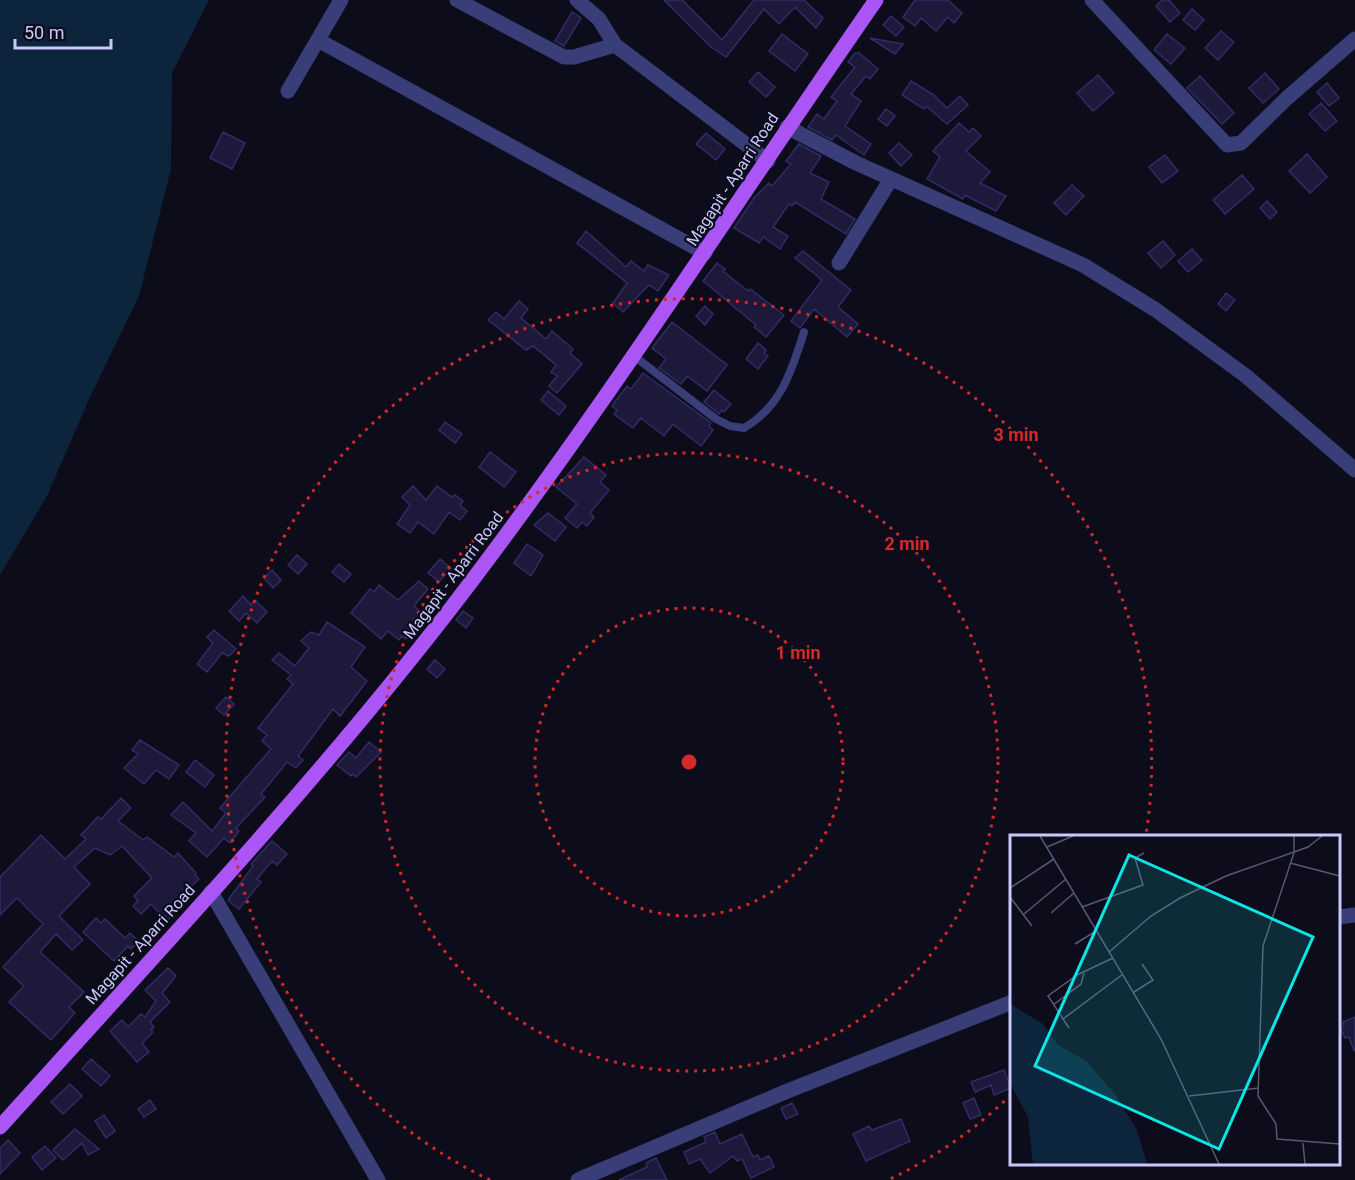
<svg xmlns="http://www.w3.org/2000/svg" width="1355" height="1180" font-family="Roboto,sans-serif">
<style>
.water{fill:#0d243d}
.building{fill:#1c193b;stroke:#322c66;stroke-width:1.5}
.lines{fill:none;stroke-linecap:round;stroke-linejoin:round}
.lane{stroke:#393d78;stroke-width:8}
.street{stroke:#393d78;stroke-width:15}
.primary{stroke:#ab55f7;stroke-width:15}
.ring{fill:none;stroke:#d62828;stroke-width:3;stroke-dasharray:3 6}
.labels{text-anchor:middle;stroke-width:4.5;stroke-linejoin:round;paint-order:stroke}
.street-label{font-size:16px;fill:#c9c8fc;stroke:#0d0c1b}
.inset-road{fill:none;stroke:#585775;stroke-width:1.5}
.view{fill:#0be5e6;fill-opacity:0.15;stroke:#0be5e6;stroke-width:3}
.inset-edge{fill:none;stroke:#c9c8fc;stroke-width:3}
.centre{fill:#d62828;stroke:#0d0c1b;stroke-width:3}
.ring-label{font-size:18px;text-anchor:middle;font-weight:bold;fill:#d62828;stroke:#0d0c1b;stroke-width:4.5;stroke-linejoin:round;paint-order:stroke}
</style>
<rect width="100%" height="100%" fill="#0d0c1b"/>
<!-- water -->
<path class="water" d="M0,0h209l-37,73 -1,96 -32,127 -49,101 -43,99 -47,79z"/>
<!-- building -->
<path class="building" d="M664,0h18l40,40 32,-40h50l19,18 -7,10 -21,-21 -16,17 -15,-15 -38,48 -15,-10z
M915,0h33l14,13 -8,10 -6,-6 -12,14 -15,-13 -6,8 -12,-9z
M1162,0h7l11,13 -10,9 -14,-16z
M1192,9l12,11 -9,10 -12,-10z
M572,12l9,6 -17,28 -9,-5z
M891,16l13,11 -8,9 -13,-11z
M1221,31l13,11 -16,18 -13,-12z
M782,34l26,20 -13,17 -26,-20z
M1167,34l18,14 -14,16 -17,-14z
M870,38l33,6 -8,10z
M855,53h4l19,16 -8,10 -4,-3 -15,18 10,7 -16,25 26,18 -7,11 -28,-20 -4,5 -24,-13 9,-13 7,5 13,-18 -6,-4 24,-30 -7,-5z
M758,72l17,15 -9,10 -17,-15z
M1265,73l14,16 -16,14 -14,-15z
M1098,75l16,18 -21,18 -16,-18z
M1200,76l34,37 -12,11 -35,-36z
M911,81l23,14 13,13 13,-12 8,9 -21,19 -21,-18 -2,3 -22,-14z
M1327,83l12,15 -10,8 -12,-14z
M1321,103l16,18 -12,10 -16,-17z
M886,109l9,7 -8,10 -9,-7z
M959,123l10,9 4,-4 8,8 -15,15 24,21 -10,11 26,13 -10,15 -31,-16 -2,4 -36,-20 13,-22 -7,-6z
M223,132l22,11 -13,26 -22,-11z
M706,133l19,16 -9,11 -20,-16z
M899,143l13,12 -11,11 -12,-13z
M799,144l22,12 -11,17 19,9 -8,17 34,20 -9,15 -51,-32 -3,4 -3,-2 -16,23 15,9 -8,13 -17,-12 -4,6 -25,-15 20,-30 15,-15 3,3 19,-22 -5,-3z
M1307,154l20,23 -17,16 -21,-22z
M1165,155l13,16 -16,12 -13,-16z
M1242,175l12,14 -29,25 -12,-14z
M1072,185l12,11 -18,19 -12,-12z
M1267,201l10,11 -7,7 -10,-11z
M586,231l40,36 5,-6 13,10 4,-6 21,10 -11,16 -9,-6 -26,27 -10,-9 14,-20 -50,-40z
M1163,241l12,14 -14,13 -13,-15z
M1192,249l10,11 -14,12 -10,-11z
M803,251l48,39 -13,17 20,17 -11,13 -33,-28 -14,19 -9,-7 31,-41 -27,-22z
M717,263l8,6 -2,2 25,20 2,-2 34,26 -18,22 -12,-10 2,-2 -53,-44z
M1226,293l9,7 -9,11 -8,-7z
M519,301l9,8 -7,9 25,21 6,-8 21,18 -3,4 12,11 -25,29 -8,-7 8,-10 -6,-4 5,-7 -23,-19 -7,4 -38,-30 8,-8 8,7z
M705,306l8,8 -8,11 -9,-9z
M672,322l55,43 -20,26 -20,-15 -6,8 -22,-16 7,-9 -14,-11z
M758,343l8,7 -2,3 4,3 -10,13 -12,-10z
M643,373l68,50 -2,3 4,4 -12,16 -28,-22 -9,12 -23,-18 -8,10 -19,-14 3,-4 -5,-4 15,-20 4,3z
M714,390l17,14 -7,8 -2,-2 -3,4 -15,-12z
M548,391l18,15 -7,9 -18,-15z
M445,422l17,12 -7,9 -16,-13z
M490,452l26,20 -12,15 -25,-20z
M584,457l22,18 -6,7 9,8 -19,23 4,4 -7,9 -5,-4 -5,6 -12,-10 12,-14 -21,-17z
M413,486l13,14 11,-14 15,11 3,-2 8,6 -3,4 7,6 -7,9 -11,-8 -15,22 -16,-12 -8,11 -13,-9 13,-19 -8,-8z
M548,513l18,14 -11,14 -21,-16z
M527,544l16,11 -12,21 -17,-13z
M297,555l10,9 -9,10 -10,-9z
M440,559l11,9 -12,14 -11,-9z
M339,564l12,10 -7,8 -12,-10z
M272,570l9,10 -8,8 -9,-10z
M419,581l9,8 -14,17 10,9 -18,24 -4,-3 -3,4 -11,-9 -7,8 -30,-26 19,-24 4,3 5,-7 19,15z
M243,596l8,9 4,-5 12,12 -10,11 -11,-10 -7,8 -10,-10z
M463,611l10,7 -7,10 -10,-8z
M327,622l38,25 -14,20 16,14 -27,35 -7,-7 -35,47 5,4 -7,8 -9,-6 -26,32 4,3 -29,31 3,3 -9,12 -6,-5 -17,19 -18,-16 7,-8 -25,-18 12,-13 29,29 14,-18 -6,-5 51,-59 -9,-8 5,-6 -9,-7 35,-44 -6,-5 4,-4 -19,-15 7,-7 16,13 14,-18 -8,-7 10,-9 8,3z
M214,630l22,19 -7,7 -7,-3 -15,19 -10,-8 16,-21 -6,-6z
M435,660l10,9 -8,9 -10,-9z
M226,697l8,7 -10,11 -8,-7z
M140,740l39,25 -10,14 -13,-9 -12,14 -20,-16 14,-14 -6,-4z
M369,742l12,10 -25,25 -3,-3 -2,2 -14,-11 12,-13 7,6z
M195,760l19,15 -9,12 -19,-15z
M121,798l10,10 -13,13 25,19 4,-3 27,20 4,-4 18,20 -1,2 4,4 -30,28 6,6 -8,8 -16,-17 -10,10 -8,-8 5,-5 -4,-5 18,-18 -30,-32 -12,9 -15,-7 -21,19 16,17 -31,32 24,24 -11,10 -16,-16 -16,18 44,40 -15,15 6,6 -24,27 -42,-38 15,-16 -21,-19 40,-43 -26,-26 -17,17v-38l41,-42 24,24 21,-20 -5,-4 17,-18 3,2z
M272,841l15,13 -10,11 -5,-4 -15,18 4,3 -22,27 -11,-9 25,-34 -2,-2z
M96,918l5,5 4,-4 20,19 5,-5 8,8 -7,8 -3,-3 -14,15 -31,-29z
M168,968l8,8 -14,17 8,9 -20,20 4,5 -3,3 2,2 -11,11 7,9 -12,10 -27,-31 12,-11 6,7 13,-13 4,3 11,-16 -11,-11z
M1355,1017v33l-1,1 -5,-14 -4,1 -5,-11 4,-2 -1,-3z
M91,1059l19,17 -9,10 -19,-17z
M1004,1070l7,18 -17,7 -3,-10 -16,7 -4,-10z
M70,1084l12,12 -19,18 -12,-12z
M974,1098l7,17 -11,4 -7,-16z
M150,1100l6,9 -12,8 -6,-8z
M792,1103l6,11 -12,5 -5,-11z
M104,1115l11,16 -9,7 -11,-17z
M901,1119l9,22 -44,20 -13,-27 16,-8 3,4z
M75,1129l24,20 -11,6 -6,-12 -19,17 -10,-10z
M715,1132l5,12 22,-10 11,23 5,-2 2,5 9,-4 5,11 -23,11 -9,-19 -5,2 -4,-5 -23,17 -10,-14 -11,5 -5,-12 22,-10 -2,-5z
M8,1140l12,13 -20,21v-26z
M45,1146l11,12 -14,12 -10,-13z
M656,1158l11,22h-48l28,-13 -1,-4z"/>
<g class="lines">
<!-- lane -->
<path class="lane" d="M634,356l82,63 14,7 14,2c37,-21 48,-58 60,-96"/>
<!-- street -->
<path class="street" d="M457,0l107,57h10l41,-12
M577,0l22,19 16,26 153,116
M1092,0l135,145 14,-2 46,-45 68,-59
M318,40l387,213
M288,91l53,-91
M787,127l69,36 227,102 73,45 90,66 109,94
M839,263l52,-84
M211,892l167,288
M1338,917l17,-2
M578,1180l207,-88 227,-90"/>
<!-- primary -->
<path class="primary" d="M0,1127c152,-169 309,-336 448,-515 152,-197 286,-408 428,-612"/>
</g>
<!-- distance rings -->
<g class="ring">
<circle cx="689" cy="762" r="154"/>
<circle cx="689" cy="762" r="309"/>
<path d="M1011 1095A463 463 0 0 1 888 1180M490 1180A463 463 0 1 1 1146 834"/>
</g>
<g class="labels">
<!-- street labels -->
<g class="street-label">
<text transform="translate(732 179) rotate(-57)" y="6">Magapit - Aparri Road</text>
<text transform="translate(453 575) rotate(-53)" y="6">Magapit - Aparri Road</text>
<text transform="translate(140 944) rotate(-48)" y="6">Magapit - Aparri Road</text>
</g>
</g>
<!-- overview -->
<g transform="translate(1010 835)">
<rect width="330" height="330" fill="#0d0c1b"/>
<path d="M0,169l33,20 15,21 28,16 29,33 22,36 10,34h-114l-5,-47 -18,-34z" fill="#0d243d"/>
<path class="inset-road" d="M30,1l121,203 58,125M284,1v17l-31,93 -5,150 18,28 1,15 63,5M37,12l26,-11M280,28l50,13M0,53l44,-29M0,62l22,29M72,72l61,-22 -8,-27 9,-5M41,78l23,-20M14,79l42,-35M65,109l21,-13M99,117l42,-36 29,-18 46,-22 82,-29 14,-11M124,157l19,-12 -11,-16M43,170l28,-21 3,-11M53,184l60,-45M59,193l-21,-32 29,-21 36,-17M179,261l70,-8M293,308l2,21"/>
<path class="view" d="M119,20l184,82 -94,212 -184,-83z"/>
<rect width="330" height="330" class="inset-edge"/>
</g>
<circle cx="689" cy="762" r="9" class="centre"/>
<g class="ring-label">
<text x="1016" y="441">3 min</text>
<text x="907" y="550">2 min</text>
<text x="798" y="659">1 min</text>
</g>
<!-- scale -->
<path d="M15 39v9h96v-9" fill="none" stroke="#c9c8fc" stroke-width="3"/>
<text x="24" y="39" font-size="18" fill="#c9c8fc" stroke="#0d0c1b" stroke-width="4.5" paint-order="stroke">50 m</text>
</svg>
